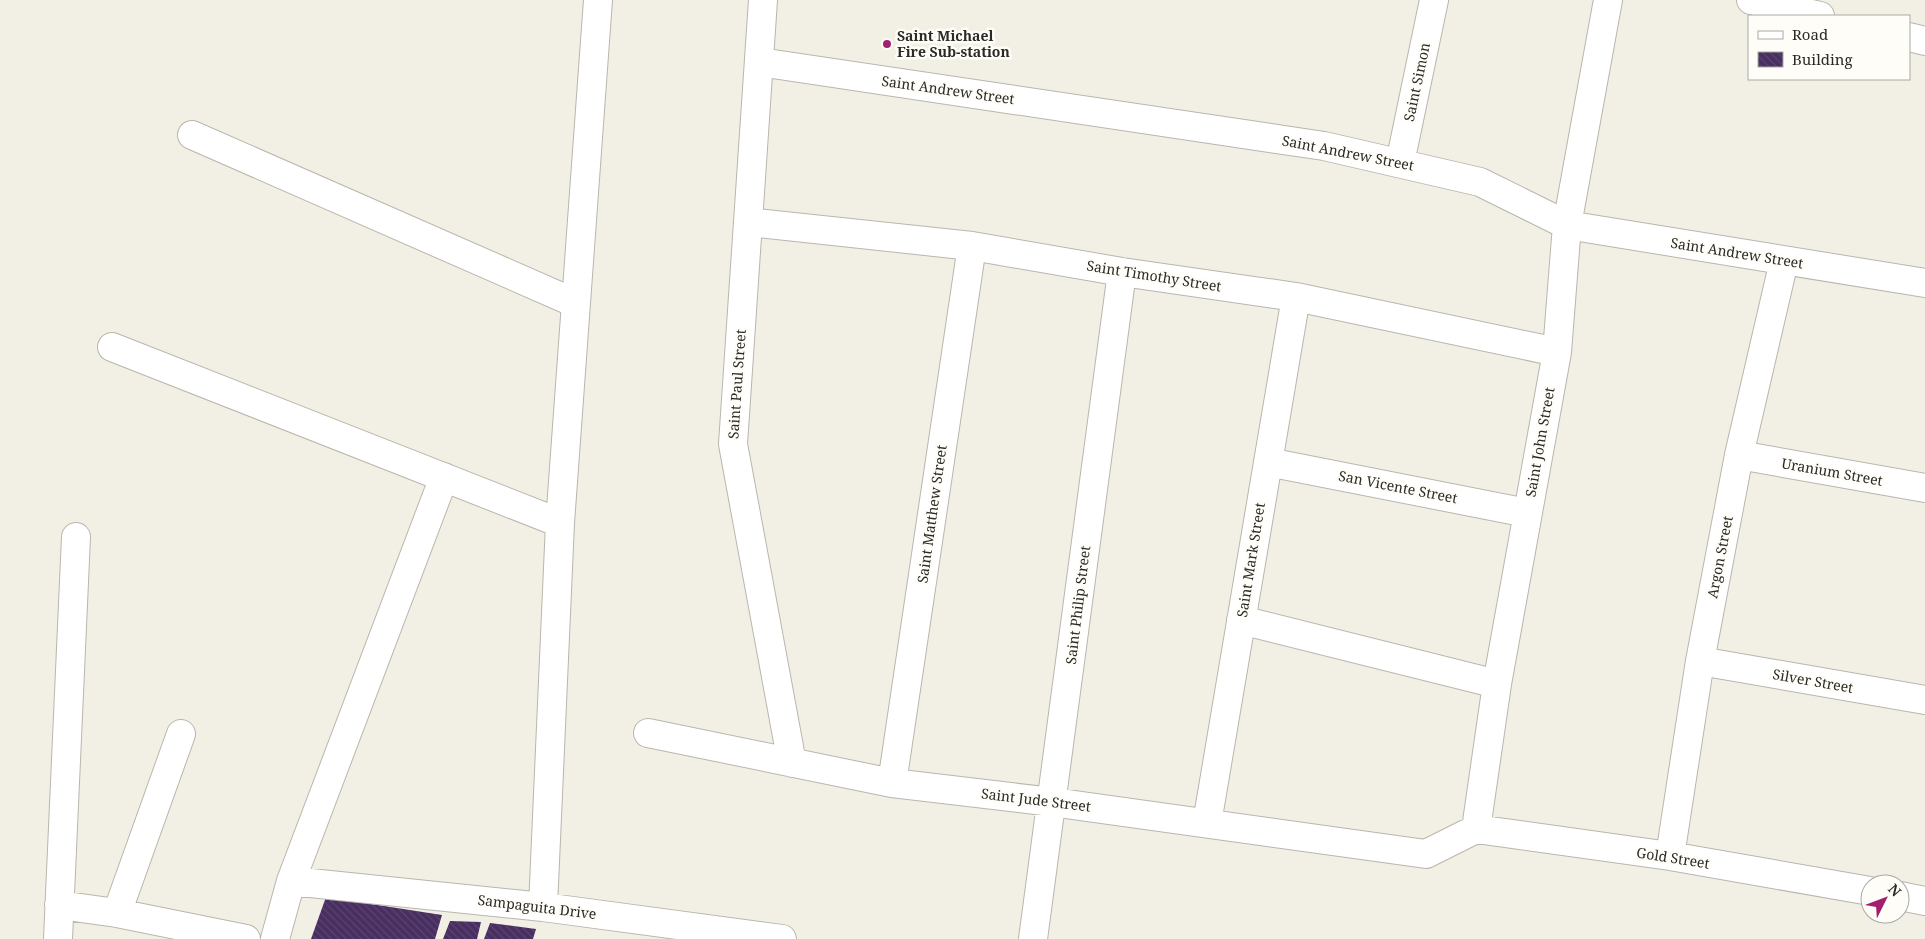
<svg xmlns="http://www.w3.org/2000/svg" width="1925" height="939" font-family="'Noto Serif',serif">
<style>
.building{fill:url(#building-back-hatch)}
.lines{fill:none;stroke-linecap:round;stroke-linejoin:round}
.minor-casing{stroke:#bab6ad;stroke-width:30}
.minor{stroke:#fff;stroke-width:28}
.poi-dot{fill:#a22070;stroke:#fefdf7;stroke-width:2}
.labels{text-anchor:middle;stroke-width:5;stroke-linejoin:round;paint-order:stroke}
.poi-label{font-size:14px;font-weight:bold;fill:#2b2a26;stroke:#fefdf7;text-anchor:start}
.street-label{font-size:14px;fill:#2b2a26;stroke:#fefdf7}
</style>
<defs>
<pattern id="building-back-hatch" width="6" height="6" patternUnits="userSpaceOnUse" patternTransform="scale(1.25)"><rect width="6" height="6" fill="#482e61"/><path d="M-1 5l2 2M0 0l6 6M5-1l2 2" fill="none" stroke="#5a446f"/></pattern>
</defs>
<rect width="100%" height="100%" fill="#f2efe5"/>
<!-- building -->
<path class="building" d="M326,897l116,18 -7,24h-124z
M450,921l31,1 -4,17h-34z
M490,923l46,6 -3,10h-49z"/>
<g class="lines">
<!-- minor casing -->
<g class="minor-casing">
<path id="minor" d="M763,0l-30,444 59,319
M1751,0l69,16
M1909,37l16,4
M759,62l565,84 156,36 87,43 358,58
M192,135l383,168
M1400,163l34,-163
M748,222l224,24 150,26 174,25 261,55
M112,347l448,176
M1739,455l186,33
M1268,462l259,51
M1241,620l256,64
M1700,661l225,39
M648,733l244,50 160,19 374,52 50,-25 21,-145 60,-332 10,-127 41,-225
M892,783l80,-537
M1207,823l89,-526
M1476,829l194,27 200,35
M1670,856l30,-195 39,-206 45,-194
M291,881l252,26 239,32
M1900,896l25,5
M59,905l58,8 129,26
M543,907l17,-384 38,-523
M117,913l64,-179
M58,939l18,-402
M275,939l16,-58 153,-404
M1033,939l89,-667"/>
</g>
<!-- minor -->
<use href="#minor" class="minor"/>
</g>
<!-- markers -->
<circle class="poi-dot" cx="887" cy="44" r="5"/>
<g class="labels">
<!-- poi labels -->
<g class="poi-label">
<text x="897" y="41">Saint Michael<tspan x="897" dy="16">Fire Sub-station</tspan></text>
</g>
<!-- street labels -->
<g class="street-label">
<text transform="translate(1417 82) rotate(-78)" y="5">Saint Simon</text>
<text transform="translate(948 90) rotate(8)" y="5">Saint Andrew Street</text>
<text transform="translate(1348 153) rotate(11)" y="5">Saint Andrew Street</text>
<text transform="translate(1737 253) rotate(9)" y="5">Saint Andrew Street</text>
<text transform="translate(1154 276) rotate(9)" y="5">Saint Timothy Street</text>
<text transform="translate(737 384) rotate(-86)" y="5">Saint Paul Street</text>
<text transform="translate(1540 442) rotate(-80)" y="5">Saint John Street</text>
<text transform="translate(1832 472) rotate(10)" y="5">Uranium Street</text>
<text transform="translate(1398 487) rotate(11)" y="5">San Vicente Street</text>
<text transform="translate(932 514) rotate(-82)" y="5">Saint Matthew Street</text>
<text transform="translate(1720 557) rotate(-79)" y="5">Argon Street</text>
<text transform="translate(1251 560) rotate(-81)" y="5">Saint Mark Street</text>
<text transform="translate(1078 605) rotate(-83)" y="5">Saint Philip Street</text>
<text transform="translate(1813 681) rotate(10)" y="5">Silver Street</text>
<text transform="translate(1036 800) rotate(7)" y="5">Saint Jude Street</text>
<text transform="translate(1673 858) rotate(9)" y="5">Gold Street</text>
<text transform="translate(537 907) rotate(7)" y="5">Sampaguita Drive</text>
</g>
</g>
<!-- legend -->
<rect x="1748" y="15" width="162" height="65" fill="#fefdf7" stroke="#aaa9a3"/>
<rect x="1758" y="31" width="25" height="8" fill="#ffffff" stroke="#aaa9a3"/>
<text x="1792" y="40" font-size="15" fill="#2b2a26">Road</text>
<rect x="1758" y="52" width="25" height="15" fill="url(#building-back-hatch)" stroke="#aaa9a3"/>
<text x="1792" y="65" font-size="15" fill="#2b2a26">Building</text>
<!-- north arrow -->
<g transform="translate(1885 899) rotate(48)"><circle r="24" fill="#fefdf7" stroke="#aaa9a3"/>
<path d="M0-4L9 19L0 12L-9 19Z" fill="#a22070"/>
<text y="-8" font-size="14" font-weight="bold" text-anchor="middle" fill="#2b2a26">N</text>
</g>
</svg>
